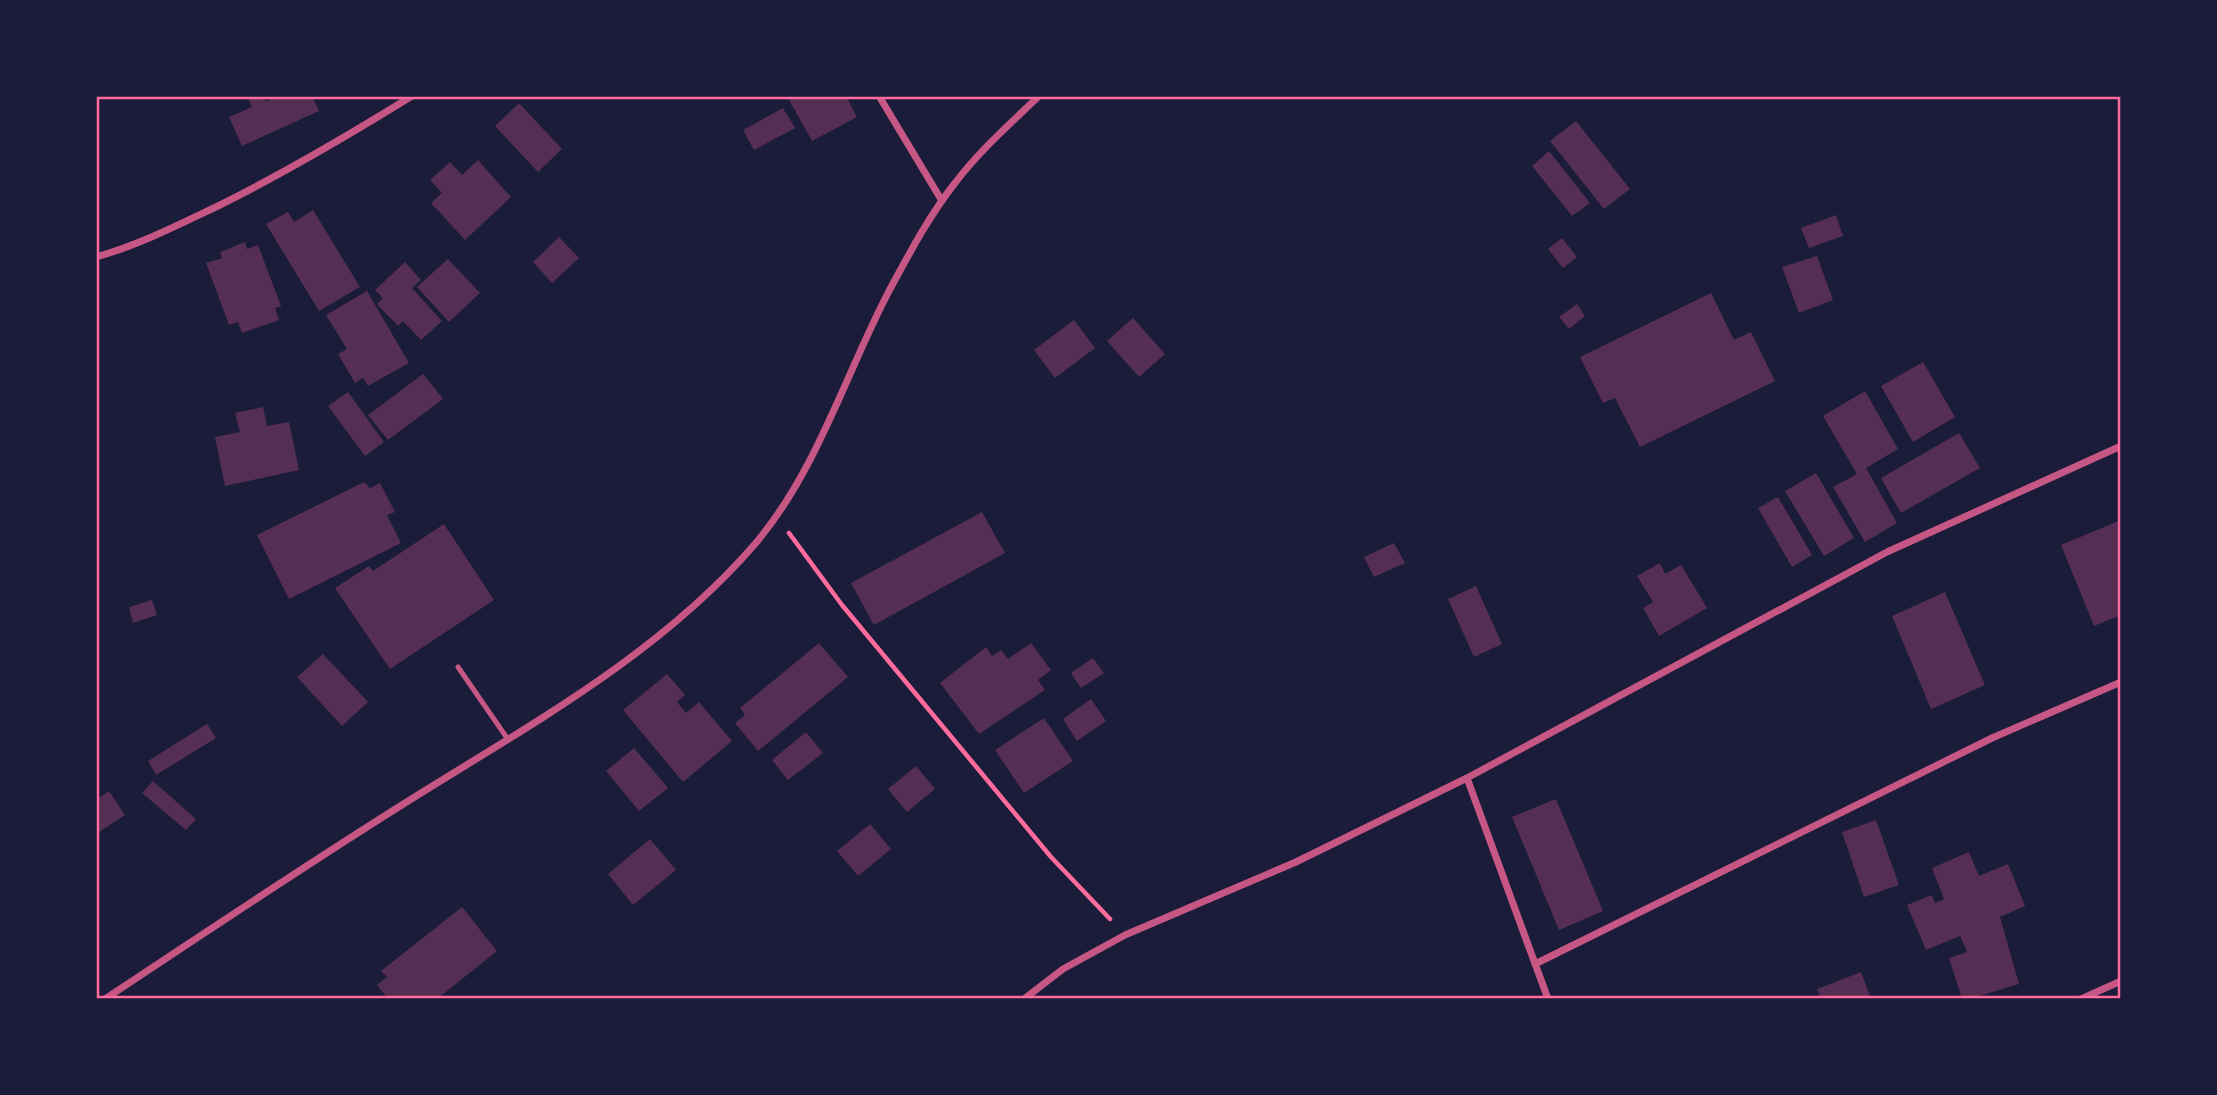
<svg xmlns="http://www.w3.org/2000/svg" width="2217" height="1095" font-family="Ubuntu,sans-serif">
<style>
.building{fill:#542f53}
.lines{fill:none;stroke-linecap:round;stroke-linejoin:round}
.path{stroke:#ff6b9d;stroke-width:4.5}
.service{stroke:#c65784;stroke-width:5}
.minor{stroke:#c65784;stroke-width:7}
.neatline{fill:none;stroke:#ff6b9d;stroke-width:2.5}
</style>
<rect width="100%" height="100%" fill="#1b1b3a"/>
<!-- building -->
<path class="building" d="M247,96h16l3,5 11,-5h35l7,15 -77,35 -13,-29 23,-10z
M787,96h59l11,21 -45,24z
M519,103l43,46 -24,23 -43,-46z
M783,108l12,20 -41,22 -11,-20z
M1576,121l54,68 -26,20 -54,-68z
M1549,151l41,52 -18,13 -40,-50z
M478,160l33,37 -46,43 -34,-37 11,-10 -12,-13 20,-18 12,13z
M313,210l47,77 -41,24 -53,-87 22,-12 6,10z
M1836,215l7,21 -34,12 -8,-20z
M559,237l20,21 -27,25 -19,-21z
M1562,238l15,19 -14,11 -15,-19z
M245,242l2,7 11,-4 23,61 -6,2 4,12 -37,13 -4,-11 -9,3 -23,-62 16,-5 -2,-6z
M1817,256l16,44 -34,13 -17,-46z
M448,259l32,34 -31,29 -32,-35z
M405,262l16,18 -9,8 30,33 -21,19 -18,-19 -5,5 -21,-22 6,-6 -8,-8z
M367,291l42,72 -41,23 -5,-8 -8,5 -17,-29 9,-5 -21,-34z
M1711,293l23,47 17,-8 24,49 -135,66 -25,-49 -12,5 -23,-46z
M1577,304l8,12 -16,13 -10,-12z
M1133,318l32,36 -26,23 -32,-36z
M1074,320l21,28 -40,30 -21,-28z
M1923,362l32,55 -42,25 -32,-56z
M423,374l20,25 -55,41 -20,-25z
M1865,391l33,58 -32,19 31,55 -32,19 -32,-55 24,-13 -34,-58z
M348,392l36,50 -19,14 -37,-50z
M263,407l4,19 22,-4 10,48 -74,16 -10,-49 25,-5 -5,-19z
M1959,433l21,35 -79,45 -20,-35z
M1816,473l38,65 -30,18 -39,-65z
M364,482l6,6 10,-5 15,29 -8,3 14,28 -112,56 -32,-64z
M1778,497l34,58 -20,12 -34,-59z
M982,512l23,41 -131,72 -23,-42z
M2121,520v95l-27,11 -33,-81z
M444,524l50,76 -104,69 -55,-81 34,-22 4,5z
M1394,543l11,20 -31,14 -10,-20z
M1660,563l5,11 16,-9 26,43 -48,28 -16,-28 10,-6 -16,-26z
M1476,586l26,58 -28,13 -26,-58z
M1945,592l40,93 -54,24 -39,-93z
M152,600l5,15 -24,8 -4,-16z
M819,643l29,34 -90,74 -23,-28 10,-8 -5,-7z
M1031,643l20,27 -13,10 7,10 -66,44 -39,-51 46,-36 6,9 9,-6 7,9z
M323,654l45,48 -26,24 -45,-49z
M1093,658l11,15 -23,15 -10,-15z
M667,674l18,21 -8,7 9,11 13,-11 33,39 -49,41 -60,-72z
M1091,699l15,22 -29,20 -14,-22z
M1044,718l29,43 -49,32 -29,-43z
M207,724l9,14 -60,37 -8,-14z
M806,732l17,21 -35,27 -16,-20z
M634,748l34,40 -29,23 -33,-40z
M916,766l19,23 -28,23 -19,-23z
M153,781l43,38 -10,11 -44,-37z
M109,791l16,24 -29,19v-34z
M1556,799l47,112 -44,19 -47,-113z
M1876,820l23,65 -35,12 -22,-65z
M870,824l21,25 -33,27 -21,-25z
M650,839l26,31 -43,35 -25,-31z
M1969,852l10,24 29,-12 17,42 -25,11 19,67 -50,15h-7l-13,-41 18,-6 -7,-16 -34,14 -19,-45 25,-10 3,8 9,-4 -12,-31z
M462,907l35,44 -60,48h-49l-11,-14 10,-8 -6,-6z
M1861,972l10,27h-50l-4,-10z"/>
<g class="lines">
<!-- path -->
<path class="path" d="M789,533l53,72 209,252 59,62"/>
<!-- service -->
<path class="service" d="M458,667l49,71"/>
<!-- minor -->
<path class="minor" d="M879,96l63,105
M96,257c43,-12 84,-33 124,-52 66,-33 129,-70 192,-109
M1467,778l81,221
M1535,964l457,-226 129,-56
M105,999c102,-68 204,-136 308,-201 120,-75 248,-145 342,-254 62,-73 90,-169 134,-253 20,-37 40,-75 66,-108 24,-32 55,-59 84,-87
M1024,999l39,-30 62,-34 171,-73 171,-84 420,-226 234,-106
M2081,999l40,-18"/>
</g>
<!-- border -->
<rect width="2217" height="1095" fill="none" stroke="#1b1b3a" stroke-width="196"/>
<rect x="98" y="98" width="2021" height="899" class="neatline"/>
</svg>
